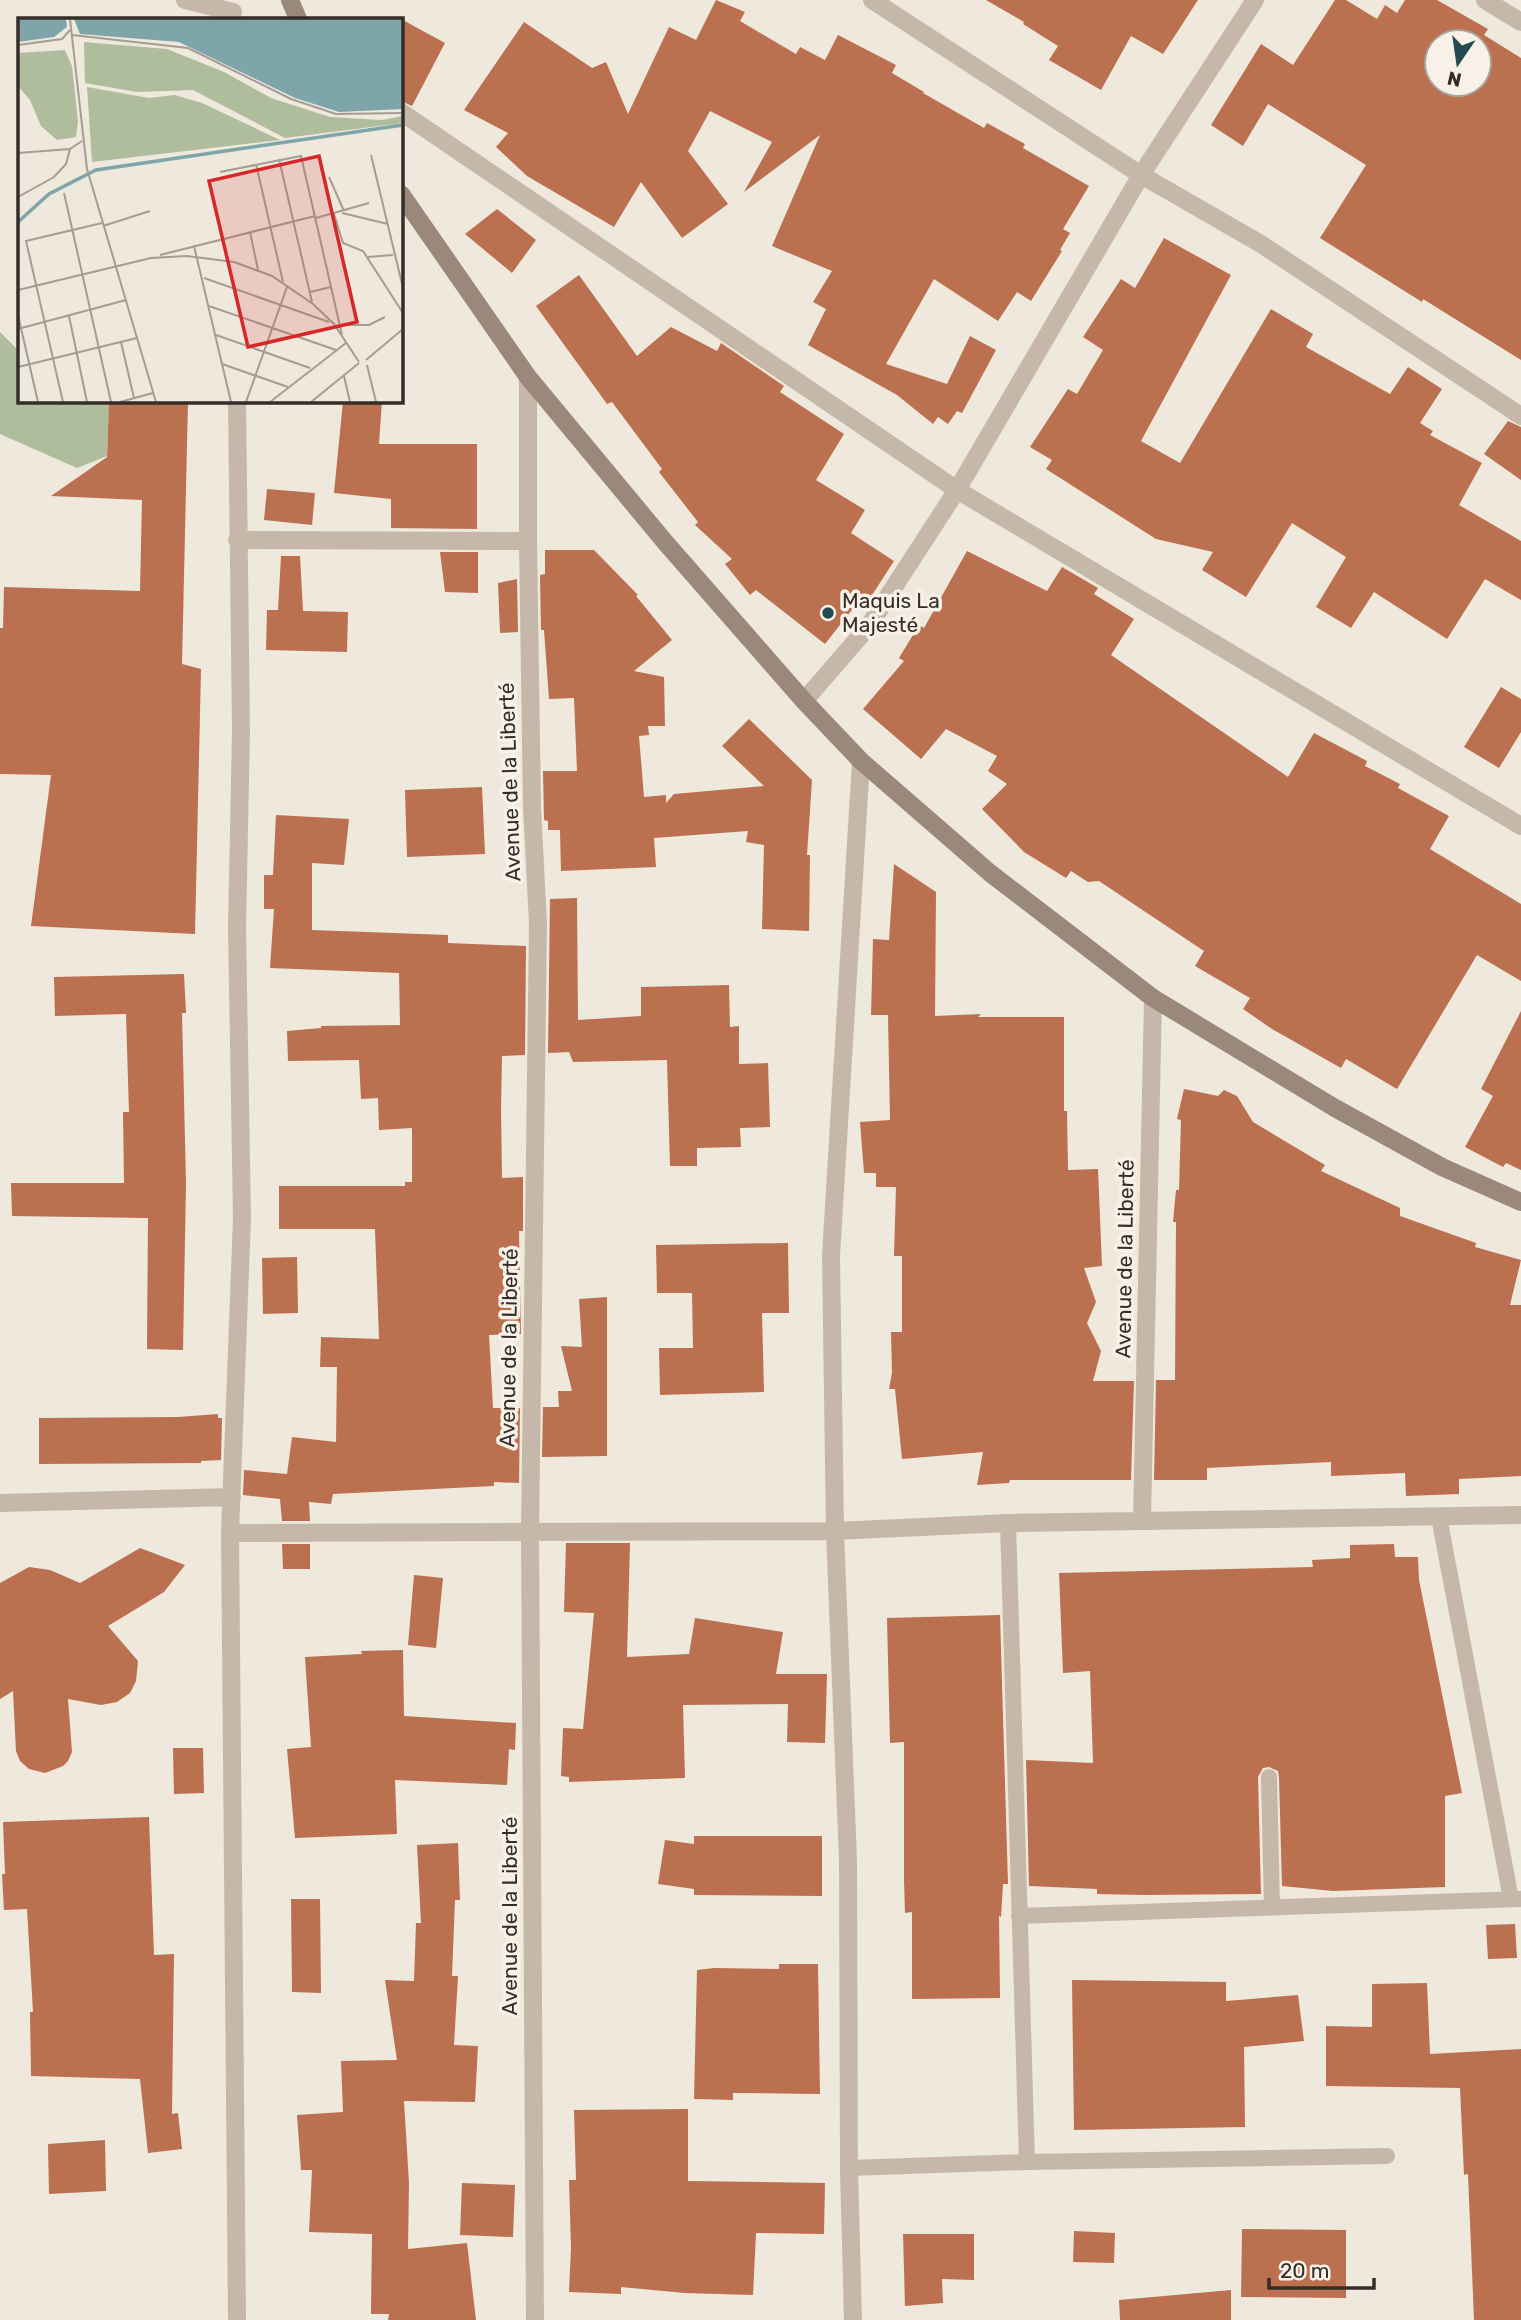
<svg xmlns="http://www.w3.org/2000/svg" width="1521" height="2320" font-family="Rubik,sans-serif">
<style>
.green{fill:#b0bd9d}
.building{fill:#bb704f;fill-rule:evenodd}
.lines{fill:none;stroke-linecap:round;stroke-linejoin:round}
.lane{stroke:#c6b8a9;stroke-width:16}
.street{stroke:#c6b8a9;stroke-width:18}
.secondary{stroke:#9a887b;stroke-width:18}
.poi-dot{fill:#224b52;stroke:#f8f1e8;stroke-width:2.5}
.labels{text-anchor:middle;stroke-width:7;stroke-linejoin:round;paint-order:stroke}
.poi-label{font-size:21px;fill:#342d28;stroke:#f8f1e8;text-anchor:start}
.street-label{font-size:21px;fill:#342d28;stroke:#f8f1e8}
.inset-river{fill:none;stroke:#7ea5aa;stroke-width:3.5}
.inset-road{fill:none;stroke:#a49d94;stroke-width:2}
.view{fill:#d62828;fill-opacity:0.15;stroke:#d62828;stroke-width:3.5}
.inset-edge{fill:none;stroke:#342d28;stroke-width:3.5}
</style>
<rect width="100%" height="100%" fill="#efe8dc"/>
<!-- green -->
<path class="green" d="M0,332l19,19v50h90l-2,55 -30,12 -77,-34z"/>
<!-- building -->
<path class="building" d="M716,0l29,12 -5,9 56,33 4,-7 25,13 13,-25 58,30 -4,8 32,19 -1,1 61,35 3,-5 38,21 -2,4 66,38 -26,43 7,4 -10,17 2,1 -31,50 -14,-9 -19,29 -64,-42 -48,85 61,20 23,-48 26,14 -34,63 -5,-2 -9,13 -10,-7 -5,7 -36,-29 -89,-50 18,-36 -13,-7 19,-31 -60,-25 48,-111 -76,57 28,-50 -62,-31 -22,40 40,53 -46,34 -41,-56 -27,45 -87,-51 -31,-29 12,-14 -44,-23 60,-88 68,46 14,-6 22,52 41,-87 27,13z
M986,0h212l-35,54 -32,-18 -30,54 -52,-30 9,-14 -35,-22 1,-2z
M1335,0h11l31,19 8,-14 12,8 8,-13h32l51,29 -4,6 37,23v302l-98,-61 -1,3 -102,-64 46,-73 -98,-61 -25,42 -32,-21 50,-81 32,21zM1437,42h42v42h-42z
M401,19l44,24 -33,63 -11,-5z
M497,209l39,31 -24,33 -47,-39z
M1164,238l67,37 -90,166 39,22 91,-154 42,25 -7,13 84,47 18,-27 34,22 -22,34 13,8 -3,4 52,28 -23,42 62,36v59l-36,-21 -38,60 -73,-47 -23,36 -35,-21 30,-50 -54,-34 -46,74 -44,-27 11,-18 -57,-13 -110,-70 6,-9 -22,-13 38,-58 9,5 26,-44 -20,-13 38,-58 14,9z
M579,275l58,81 34,-29 46,24 4,-8 63,43 -4,6 64,42 -28,46 49,30 -14,23 43,28 -29,45 -7,-4 -33,42 -69,-54 -6,5 -25,-31 7,-5 -37,-34 3,-3 -39,-50 3,-3 -50,-67 -5,2 -71,-98z
M109,401h79l-6,263 19,5 -6,265 -164,-8 20,-151 -51,-1v-146h3l1,-41 136,4 2,-91 -91,-4 56,-39z
M343,401h39l-3,43h98v85l-86,-1v-29l-57,-6z
M1508,421l13,6v53l-37,-26z
M267,489l48,4 -3,32 -48,-5z
M545,550h49l44,45 -2,1 36,44 -38,31 30,6 1,49h-17l1,9 -10,1 5,61 22,-2v8l8,-9 90,-8 -42,-40 27,-27 63,61 -5,75h3l-1,76 -47,-2 2,-84 -18,-3 2,-11 -94,7 2,29 -95,4 -1,-41h-12v-9l-4,-1 -1,-49h34l-3,-73 -25,1 -5,-69h-3l-1,-55 5,-1z
M967,551l80,40 15,-24 36,21 -4,6 40,25 -23,36 177,122 26,-44 53,28 -2,5 35,18 -2,4 51,28 -19,33 91,55v77l-44,-26 -80,134 -51,-30 -5,9 -69,-39 -29,-20 7,-11 -55,-32 9,-15 -105,-70 -11,1 -17,-11 -5,7 -42,-26 -42,-43 25,-25 -19,-13 9,-15 -51,-27 -25,30 -58,-50 41,-48 -5,-3 20,-33 5,3z
M440,552h38v41l-33,-1z
M281,556h19l3,55 45,1 -1,40 -81,-2 1,-40h11z
M517,579l1,53 -18,1 -2,-50z
M1501,687l20,12v33l-22,36 -35,-21z
M482,787l3,67 -78,3 -2,-67z
M276,815l73,4 -5,46 -32,-2v67l136,5v8l78,3 -1,109 -23,1 -1,53 1,69 21,-1v54h-4l2,103 -32,1 4,73h27l-1,75 -25,-1v4l-161,8 -2,10 -22,-2 1,19h-28l-2,-22 -37,-4 1,-25 43,4 5,-37 44,5 1,-75h-17l1,-30 58,2 -4,-110h-96v-43h126v-4h7v-54l-33,2 -1,-32 -17,1 -2,-39 -71,1 -1,-30 34,-3v-2l79,-1 -1,-52 -129,-5 4,-59h-10v-34h9z
M894,864l42,28 -1,124 46,-2 -3,3h86v94h3l1,59 30,-1 4,97 -18,2 12,34 -9,21 14,28 -8,30h41l-3,99h-121l-1,3 -32,2 6,-33 -81,7 -7,-70h-6l3,-16 -1,-41h11v-76h-8l2,-69h-20v-14h-12l-4,-51 30,-2 -2,-105h-17l2,-76 16,1z
M577,898l1,122 63,-4v-29l88,-2 1,42 9,-1v38l29,-1 2,64 -30,1 1,19 -44,1v18h-27l-3,-106 -94,2 -4,-10 -21,1 2,-154z
M184,974l2,39h-4l4,170 -3,167 -36,-1 1,-131 -136,-2 -1,-33h113l-1,-71h6l-3,-98 -71,2 -1,-39z
M1521,1011v159l-15,-7 -3,4 -38,-20 28,-51 -12,-7z
M1184,1089l34,7 6,-6 13,6 16,26 72,43 -4,6 79,37v8l76,27 -1,4 46,13 -11,45h11v171l-62,3v15l-53,2 -1,-23 -74,3v-14l-124,6v12h-53l2,-100h19l1,-158h-3l3,-32h3l2,-70 -4,-1z
M788,1243l1,70h-27l2,79 -104,3 -1,-47h34l-1,-55h-35l-1,-48z
M297,1257l1,56 -35,1 -1,-56z
M607,1297v159l-65,1 1,-50h16l-1,-16h14l-11,-45 21,1 -3,-48z
M218,1414v4h4l-1,42 -20,1v2l-162,1v-46l139,-1z
M566,1543h64l-3,114 62,-3 6,-36 88,14 -7,42h51l-2,69 -38,-1 1,-38 -105,1 2,73 -116,4v-5l-8,-1 2,-48 20,1 11,-116 -30,-1z
M282,1544h28v25h-27z
M1394,1544l1,13h23l1,23 43,213 -17,3v91l-112,4 -51,-5 -3,-109 -1,-6 -9,-4 -6,1 -5,9 3,117 -118,1 -46,-1v-5l-68,-3 -3,-126 67,3 -3,-92 -27,2 -4,-100 254,-6 -1,-7 38,-2v-13z
M140,1548l45,17 -21,27 -56,34 30,35 -2,20 -6,12 -13,9 -16,3 -33,-6 4,53 -4,9 -5,5 -18,7 -16,-4 -9,-8 -4,-10 -3,-60 -13,8v-116l29,-16 21,3 30,13z
M414,1575l29,3 -7,70 -28,-3z
M1000,1615l8,269h-5l-2,33 -2,-1 1,82 -88,1v-87l-7,1 -1,-33v-138l-14,1 -3,-125z
M403,1650l1,66 112,7 -1,27 -6,-1 -2,36 -112,-5 2,54 -102,4 -8,-89 24,-2 -6,-90 57,-3 -1,-3z
M173,1748h30l1,45 -30,1z
M149,1817l5,138 20,-1 -2,160 6,-1 4,36 -34,4 -8,-74 -109,-3 -1,-64h3l-6,-103 -23,1 -2,-36h3l-2,-52z
M694,1836h128v60l-128,-1v-6l-36,-5 7,-44 29,4z
M458,1843l2,57h-5l-3,76h6l-4,69 24,1 -3,56 -71,-1 5,82 -1,66 59,-6 9,77h-88l1,-6h-18l1,-80 -63,-2 3,-62h-11l-4,-55 46,-3 -2,-51 56,-1 -12,-80 29,1 2,-58h5l-4,-78z
M291,1899h29l1,94 -29,-1z
M1515,1924l2,34 -29,1 -2,-34z
M779,1964h39l2,130 -87,-1v7l-39,-1 3,-129 17,-2 65,1z
M1072,1980l154,2v19l72,-6 6,46 -60,6 1,80 -171,3z
M1427,1983l3,71 91,-5v271h-47l-6,-146 -4,1 -4,-87 -134,-2v-60l46,1v-43z
M688,2109v72l137,2 -1,51 -68,-1 -3,62 -68,-2 -64,-6v7l-52,-2 2,-44 -2,-68h7l-2,-70z
M105,2140l1,51 -57,3 -1,-50z
M462,2183l53,2 -2,52 -53,-2z
M1242,2229l104,1v68l-105,-1z
M1074,2231l41,2 -1,30 -41,-1z
M903,2234h71v46l-32,-1 1,24 -38,3z
M1231,2290v30h-111l-1,-20z"/>
<g class="lines">
<!-- lane -->
<path class="lane" d="M1439,1517l72,382
M1008,1523l19,639 360,-6
M1269,1777l3,130
M1019,1916l502,-17
M849,2168l178,-6"/>
<!-- street -->
<path class="street" d="M185,0l48,12
M872,0l269,175 120,69 260,172
M1485,0l36,22
M401,112l556,378 564,336
M528,377v164l4,267 6,116 -8,608 5,788
M237,401l4,330 -4,197 5,290 -12,315 7,787
M237,540l291,1
M804,701l64,-74 89,-137 184,-315 114,-175
M0,1503l232,-6
M1142,1521l11,-523
M230,1533l605,-2 173,-8 513,-8
M853,2320l-4,-152 -1,-307 -13,-330 -4,-275 30,-495"/>
<!-- secondary -->
<path class="secondary" d="M290,0l8,19
M401,194l127,183 137,165 139,159 57,60 129,112 163,125 182,110 107,59 79,35"/>
</g>
<!-- markers -->
<circle class="poi-dot" cx="828" cy="613" r="7"/>
<g class="labels">
<!-- poi labels -->
<g class="poi-label">
<text x="842" y="608">Maquis La<tspan x="842" dy="24">Majesté</tspan></text>
</g>
<!-- street labels -->
<g class="street-label">
<text transform="translate(510 782) rotate(-92)" y="7">Avenue de la Liberté</text>
<text transform="translate(1125 1259) rotate(-89)" y="7">Avenue de la Liberté</text>
<text transform="translate(509 1348) rotate(-89)" y="7">Avenue de la Liberté</text>
<text transform="translate(510 1916) rotate(-90)" y="7">Avenue de la Liberté</text>
</g>
</g>
<!-- overview -->
<g transform="translate(18 18)">
<rect width="385" height="385" fill="#efe8dc"/>
<path d="M66,24l83,7 57,23 47,26 59,19 52,3 21,-4v7l-118,15 -92,-48 -56,2 -52,-9zM47,32l7,16 6,56 -2,15 -19,3 -16,-14 -11,-26 -12,-14v-33zM69,69l62,11 26,-3 27,8 78,37 -188,22z" fill="#b0bd9d"/>
<path d="M0,1h48l1,8 -13,10 -36,5zM56,1h329v90l-64,3 -44,-14 -116,-56 -99,-8z" fill="#7ea5aa"/>
<path class="inset-river" d="M0,204l31,-28 47,-24 307,-45"/>
<path class="inset-road" d="M52,1l17,150 69,233M54,17l116,13 103,51 45,15 67,-1M0,27l44,-6 8,-9M0,135l52,-4M353,137l32,133M261,141l33,143M238,146l27,118M202,154l81,-16 41,179M311,159l15,34M46,175l47,209M0,179l36,-20 12,-13 4,-15 12,-8M324,195l46,11M316,196l9,29 20,8 40,62M298,200l53,-15M85,208l47,-15M232,214l8,38M176,228l37,156M142,237l155,-39M350,239l25,-2M186,260l125,44M0,272l133,-32 36,-2 47,6 38,14 41,28 21,20 25,38M292,274l21,-5M191,288l127,44M0,297l20,87M51,298l18,86M322,307h29l16,-8M0,311l108,-29M198,317l94,33M103,324l13,56M348,342l37,-31M204,346l66,23M349,347l9,37M0,349l119,-29M326,358l6,26M45,384l-37,-161 76,-18M102,384l33,-9M228,384l41,-115M252,384l76,-59M293,384l48,-39"/>
<path class="view" d="M301,138l38,166 -109,25 -39,-166z"/>
<rect width="385" height="385" class="inset-edge"/>
</g>
<!-- north arrow -->
<g transform="translate(1458 63) rotate(193)"><circle r="33" fill="#f8f1e8" stroke="#aaa39b" stroke-width="2"/>
<path d="M0-5L12 26L0 18L-12 26Z" fill="#224b52"/>
<text y="-10" font-size="19" font-weight="bold" text-anchor="middle" fill="#342d28">N</text>
</g>
<!-- scale -->
<path d="M1269 2278v10h105v-10" fill="none" stroke="#342d28" stroke-width="3.5"/>
<text x="1280" y="2278" font-size="21" fill="#342d28" stroke="#f8f1e8" stroke-width="5" paint-order="stroke">20 m</text>
</svg>
